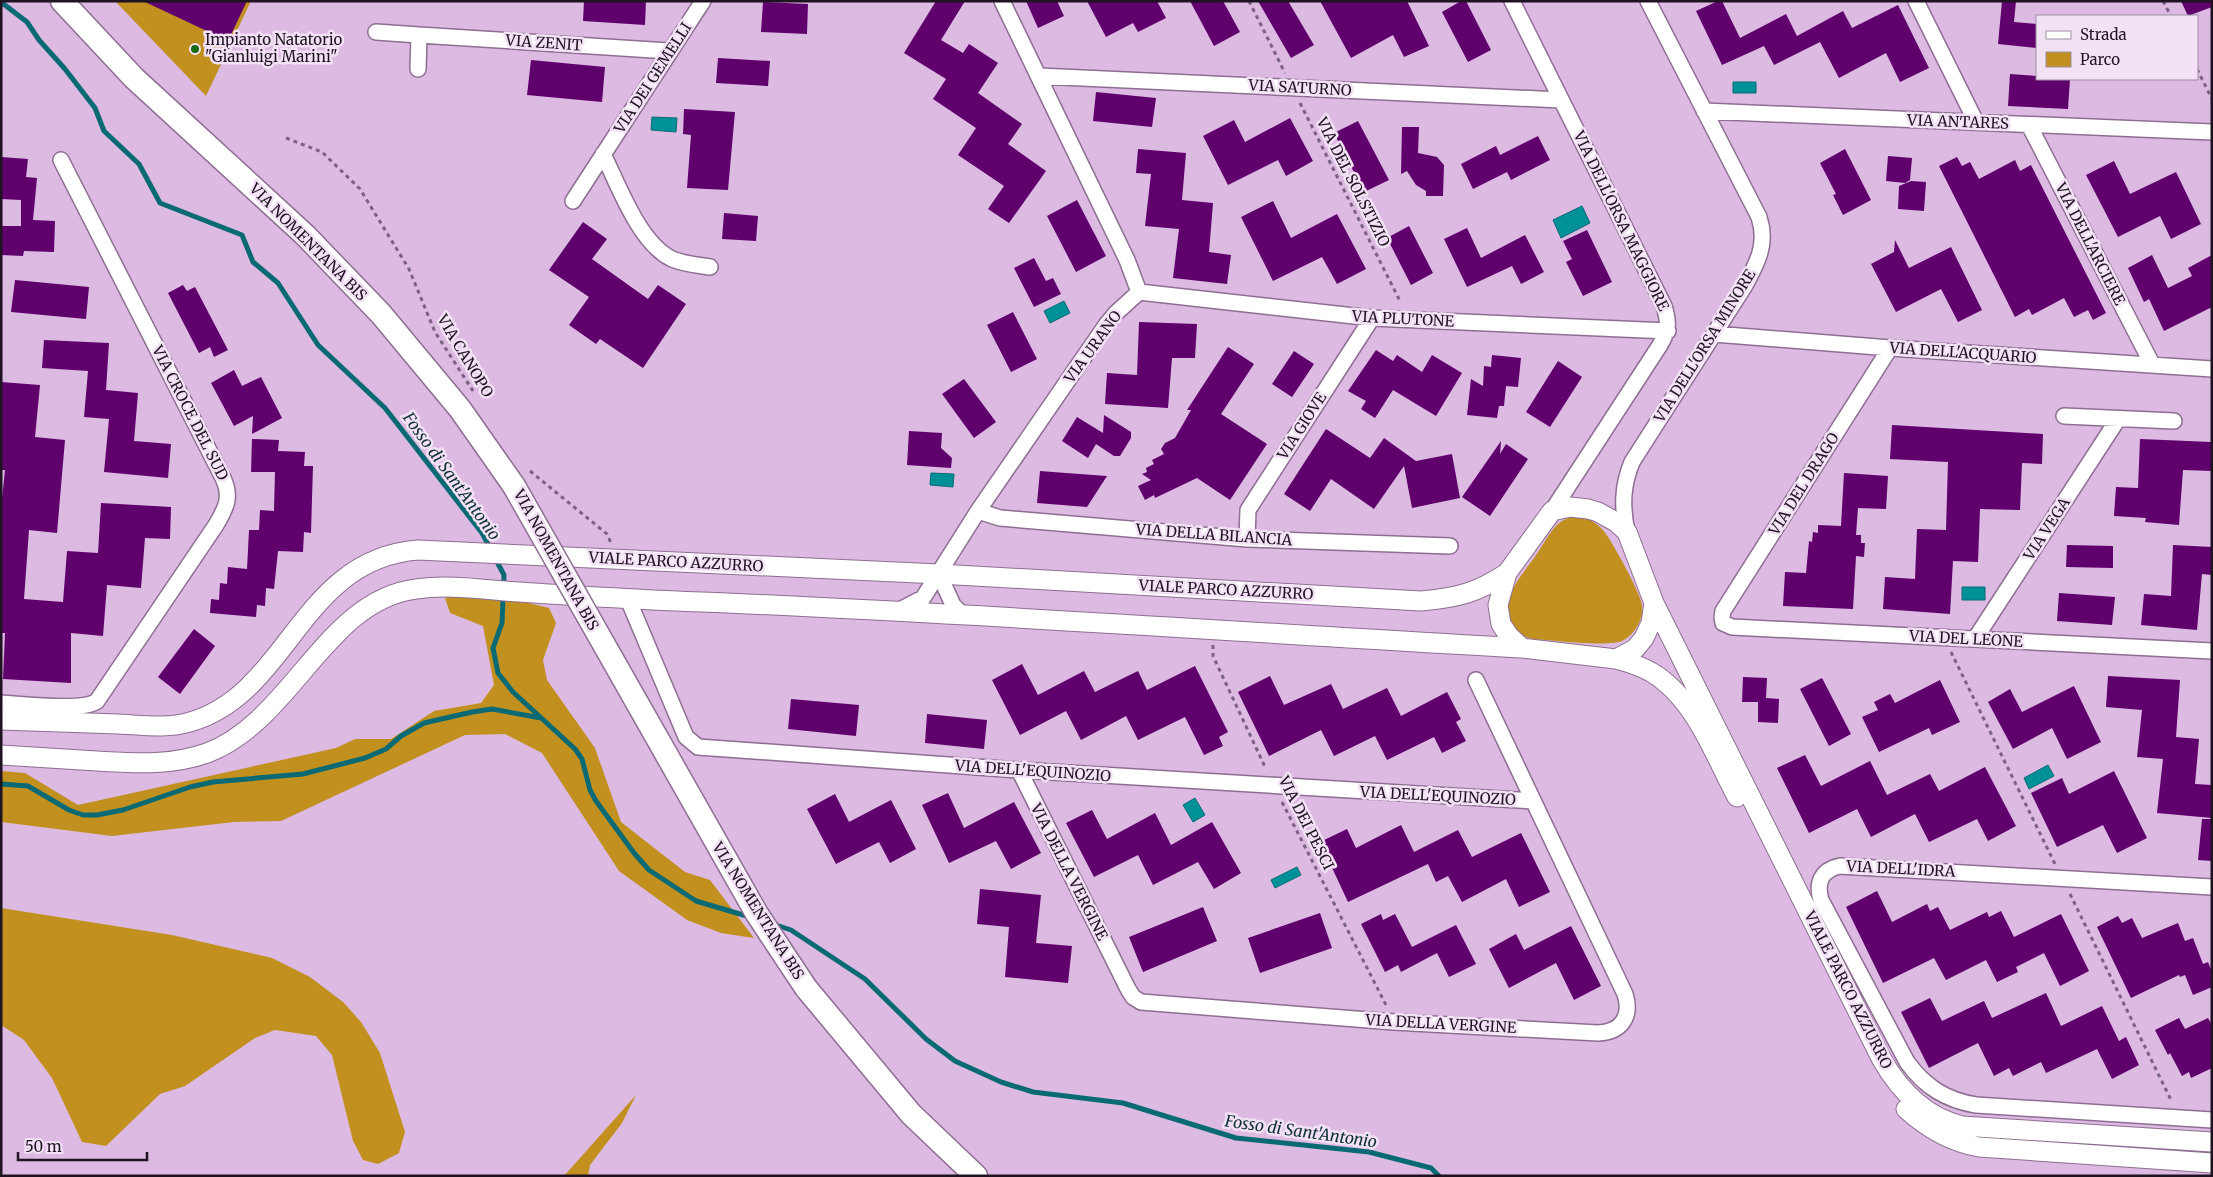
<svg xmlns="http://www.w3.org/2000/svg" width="2213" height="1177" font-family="Merriweather,serif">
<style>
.green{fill:#c2901f}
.water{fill:#009098;stroke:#096a74}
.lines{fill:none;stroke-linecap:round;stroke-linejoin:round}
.stream{stroke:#096a74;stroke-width:5}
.building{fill:#5f006d}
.minor-casing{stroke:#8e6e92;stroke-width:18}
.tertiary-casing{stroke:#8e6e92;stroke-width:21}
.secondary-casing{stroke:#8e6e92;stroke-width:25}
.path{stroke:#7a637e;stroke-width:3;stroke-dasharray:4 4;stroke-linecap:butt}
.minor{stroke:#fff;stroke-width:15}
.tertiary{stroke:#fff;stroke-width:19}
.secondary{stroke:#fff;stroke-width:22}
.secondary-bridge-casing{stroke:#8e6e92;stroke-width:25;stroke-linecap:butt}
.secondary-bridge{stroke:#fff;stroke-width:22}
.poi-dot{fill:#16690e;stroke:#f3e1f6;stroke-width:2}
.labels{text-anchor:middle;stroke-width:5;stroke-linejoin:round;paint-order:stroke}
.poi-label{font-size:15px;fill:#1f1321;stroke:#f3e1f6;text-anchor:start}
.street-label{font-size:15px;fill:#1f1321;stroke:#f3e1f6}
.water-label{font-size:16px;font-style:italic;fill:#0c3032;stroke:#f3e1f6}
</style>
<rect width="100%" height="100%" fill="#dcbae2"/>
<!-- green -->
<path class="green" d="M115,1h136l-45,95z
M1581,516c9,3 15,7 22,14 8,9 38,64 39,75 2,13 -6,28 -18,35 -13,8 -73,0 -91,-1 -10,-2 -16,-7 -21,-15 -16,-23 12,-51 24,-69 8,-11 15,-27 26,-34 6,-4 12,-4 19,-5z
M475,590l74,18 7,15 -13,37 4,20 48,68 26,74 64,50 25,8 44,58 -33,-5 -34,-13 -68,-49 -77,-118 -37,-19 -40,1 -184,86 -47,1 -122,14 -111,-14v-51l24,2 53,32 258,-57 19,-9h36l43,-28 47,-8 13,-18 -11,-59 -33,-13 -5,-15z
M1,908l171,27 100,23 38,19 33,25 18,20 19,31 25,79 -6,21 -21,11 -15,-4 -10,-19 -21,-86 -16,-19 -41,-6 -20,8 -70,48 -25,8 -54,52 -24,-4 -30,-64 -28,-38 -23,-15z
M636,1095l-14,28 -32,42 -2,11h-24z"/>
<!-- water -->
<path class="water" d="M1733,82h23v11h-23z
M652,117l25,1 -1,14 -25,-2z
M1582,206l8,17 -29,15 -8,-18z
M1064,301l6,12 -20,10 -6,-12z
M931,473l23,1 -1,13 -23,-2z
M1962,587h23v13h-23z
M2048,765l6,11 -25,13 -5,-11z
M1195,798l10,17 -12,7 -10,-17z
M1297,867l4,8 -26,13 -4,-8z"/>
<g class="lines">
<!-- stream -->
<path class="stream" d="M1,2l26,20 12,18 26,29 30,39 9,23 35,33 21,39 82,32 11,27 25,21 40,62 67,63 97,125 8,15
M495,558l9,17 -2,48 -9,25 5,25 15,19 62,57 7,10 8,31 6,11 38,52 15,17 47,31 54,16
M1,784l27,2 41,24 14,5h14l26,-5 67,-23 23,-5 90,-8 62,-16 21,-9 15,-13 23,-13 48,-11 20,-3 49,9
M773,924l18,6 74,49 61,60 29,22 46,21 32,10 90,11 113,35 133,14 62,16 8,8"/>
</g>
<!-- building -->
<path class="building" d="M143,1h104l-19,40z
M584,1h62l-1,24 -62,-4z
M936,1h29l-24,39 22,13 6,-9 29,19 -20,30 44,31 -14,20 38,27 -37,52 -21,-14 16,-23 -46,-31 18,-27 -43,-29 13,-20 -42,-26z
M1026,1h31l7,15 -26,12z
M1087,1h70l9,17 -28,14 -5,-9 -27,14z
M1190,1h33l17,31 -26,14z
M1258,1h30l26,44 -23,13z
M1320,1h87l22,45 -25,11 -11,-22 -42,23z
M1461,1h5l25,49 -23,12 -26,-50z
M1718,1h4l18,37 46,-24 11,22 46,-25 9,17 46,-23 31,63 -29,14 -14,-29 -47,25 -19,-36 -46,23 -10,-19 -42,19 -26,-54z
M2002,1h14l-2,21 23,2v24l-39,-4z
M2181,1h31v6l-24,9z
M763,2l45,2 -1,30 -46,-2z
M718,58l52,3 -2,25 -52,-3z
M531,60l74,7 -3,35 -75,-7z
M2010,74l27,2v3h33l-2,30 -60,-3z
M1096,92l60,6 -4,29 -59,-6z
M684,109l51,3 -7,78 -41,-2 4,-53 -8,-1z
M1290,118l23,43 -27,15 -8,-16 -50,25 -25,-49 31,-16 11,22z
M1358,121l31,59 -25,12 -30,-59z
M1402,127h17l-1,26 19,4 7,8 -1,31h-17v-5l-10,-6 -9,-14 -6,3z
M1538,136l12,24 -39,20 -4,-8 -34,17 -12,-25 35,-18 4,9z
M1138,149l48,4 -4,47 31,3 -4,49 22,3 -4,29 -54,-6 6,-49 -34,-3 6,-52 -15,-1z
M1845,149l26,51 -28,15 -10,-20 3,-1 -16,-31z
M1888,156l24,2 -2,22 -5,3 -19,-2z
M1,157l27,2 -2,18 11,1 -4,42 22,1 -1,31 -30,-1 -1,5 -22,-1v-29h20v-26l-20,-1z
M1957,157l5,9 8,-4 9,17 36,-19 5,11 11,-6 75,148 -13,7 -5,-10 -14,7 -10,-19 -32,17 -3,-6 -14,8 -76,-151z
M2114,161l16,33 46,-22 25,52 -30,15 -11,-23 -42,21 -32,-62z
M1911,181l15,1 -2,29 -26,-2 1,-23z
M1077,200l29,56 -30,16 -29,-56z
M1273,201l18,37 46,-24 29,55 -29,15 -15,-27 -49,24 -32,-64z
M724,213l34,3 -2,25 -34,-2z
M583,222l24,17 -15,20 56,40 10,-14 28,19 -43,64 -43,-29 -4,5 -27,-19 20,-28 -40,-27z
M1409,226l24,47 -22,12 -24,-47z
M1467,228l14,30 44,-23 19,37 -23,12 -9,-18 -45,21 -23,-48z
M1587,230l25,52 -29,14 -17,-34 6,-3 -9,-18z
M1895,240l14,28 42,-21 31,63 -24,12 -17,-33 -45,23 -25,-48 23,-12z
M2152,255l16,33 24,-12 -4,-8 24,-13v52l-48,24 -15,-32 -5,3 -16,-34z
M1034,258l12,23 7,-3 8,16 -27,13 -20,-39z
M15,280l74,7 -3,32 -75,-7z
M183,285l4,6 8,-4 33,63 -14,7 -4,-10 -11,6 -31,-60z
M1013,312l24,47 -26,13 -24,-47z
M1139,322l58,2 -2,34h-23l-4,50 -63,-4 2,-31 30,2z
M44,340l65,3 -3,47 32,3 -4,48 37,3 -3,34 -64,-6 5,-53 -25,-2 4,-46 -46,-3z
M1228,347l26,17 -33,50 46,30 -37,56 -33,-22 -42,20 -1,-3 -9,5 -7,-14 13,-6 -9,-6 5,-2 -1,-4 8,-4 -2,-4 12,-6 -3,-5 4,-6 10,-5 16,-28h-4z
M1376,350l17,11 4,-6 25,17 10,-17 30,18 -26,43 -43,-26 -18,28 -14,-9 5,-8 -18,-10z
M1294,351l20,13 -22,33 -20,-13z
M1492,355l29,3 -3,29 -12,-1 -2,20h-5l-2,12 -30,-3 4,-36 12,7 1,-20 7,1z
M1558,361l24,16 -32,50 -24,-15z
M234,370l8,16 19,-9 21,41 -30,16 1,-18 -19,10 -23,-43z
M964,379l32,43 -22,16 -32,-44z
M1,382l39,3 -5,52 30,3 -8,93 -28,-3 -5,69 39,3 4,-51 31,2 3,-50 70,4 -1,32 -25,-1 -4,50 -34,-3 -4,51 -32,-3v50l-68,-4 2,-46h-4v-125l4,-38h-4z
M1104,415l27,17v6l-11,18h-6l-18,-12 -8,14 -26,-17 15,-24 26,16z
M1892,425l151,9 -1,30 -20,-1 -2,47 -40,-1 -2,53 -25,-1 -3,53 -67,-5 2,-32 30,2 2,-50 29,1 2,-68 -58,-3z
M1326,429l44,29 14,-20 32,23 36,-7 8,44 -48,10 -8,-42 -30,43 -43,-30 -21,32 -26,-17z
M909,431l33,2 -1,15 11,10 -1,10 -44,-3z
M252,439l27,1 -1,11 27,1 -1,14h9l-2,67 -7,-1 -1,20 -25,-1 -4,38 -8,-1 -1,18 -8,-1 -1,12 -46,-4 1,-14 8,1 1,-17 7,1 1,-17 19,2 2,-39h10l1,-20 14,1 1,-39h-24z
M2140,439l72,3v29l-29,-1 -4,55 -34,-3 1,-4 -32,-2 2,-29 22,1z
M1501,441l-1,13 6,-10 22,15 -38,57 -28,-19z
M1040,471l26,2 41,3 -20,31 -50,-4z
M1844,473l44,3 -2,33 -28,-1 -2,27h5v8h4l-1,14 -8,-1 -3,53 -70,-3 2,-34 21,1 3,-32 3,1 1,-10 5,1v-8l23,1z
M2067,545l46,1v22l-47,-1z
M2173,545l39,2v28l-10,-1 -5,56 -56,-5 3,-31 27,2z
M2059,593l56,4 -3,28 -55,-4z
M194,629l21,17 -35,48 -22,-17z
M1022,664l16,31 46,-24 11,21 43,-21 9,19 48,-24 33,66 -9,5 4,9 -19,9 -19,-38 -47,23 -12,-24 -45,24 -15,-29 -46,24 -28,-55z
M1270,676l14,29 47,-21 12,25 44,-21 14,28 46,-24 14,27 -5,3 10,19 -24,12 -8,-16 -47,23 -12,-24 -41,20 -13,-26 -52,26 -31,-64z
M2108,676l72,4 -4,57 23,2 -4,45 17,1v33l-55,-5 6,-54 -26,-2 5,-47 -36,-3z
M1743,677l24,1 -1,20 13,1 -1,24 -20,-1v-20h-16z
M1822,678l29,56 -22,12 -29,-57z
M1940,680l20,42 -28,13 -3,-7 -50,24 -17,-35 16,-7 -4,-8 16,-8 5,9z
M2074,686l27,56 -34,17 -15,-31 -39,21 -25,-47 22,-13 12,23z
M791,699l68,6 -3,31 -68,-7z
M927,714l60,6 -3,29 -59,-6z
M1805,755l16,31 49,-25 17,34 43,-21 9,17 46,-24 31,59 -28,15 -11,-22 -48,23 -14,-28 -44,23 -14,-28 -48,24 -32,-65z
M2114,771l33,67 -30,15 -14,-28 -46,22 -26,-54 31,-15 7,16z
M948,793l16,35 50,-26 27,51 -30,16 -15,-28 -47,22 -27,-58z
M835,794l14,28 42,-22 25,49 -26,14 -11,-21 -43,22 -29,-55z
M1092,810l15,29 48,-26 16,32 41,-23 29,51 -27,16 -16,-27 -45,23 -15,-30 -44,22 -28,-54z
M2202,819h10v42l-14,-1z
M1401,825l13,27 44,-22 14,27 49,-24 29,59 -31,15 -13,-28 -44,23 -14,-26 -12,6 -8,-18 -80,38 -28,-60 27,-13 9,19z
M980,889l61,6 -5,48 36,3 -4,37 -63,-6 4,-50 -32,-3z
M1877,891l15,31 35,-18 3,7 8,-4 12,23 37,-18 2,5 12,-6 13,26 47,-23 28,57 -29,15 -16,-33 -28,14 2,5 -21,10 -11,-22 -40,20 -12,-22 -51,25 -37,-76z
M1203,907l14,34 -74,31 -14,-35z
M1320,913l12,35 -72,25 -12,-35z
M1381,914l2,6 12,-6 17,33 44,-22 20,39 -27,13 -12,-24 -36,19 -3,-7 -13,7 -24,-48z
M2118,916l4,7 10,-5 10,20 36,-15 7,18 8,-3 10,26 5,-2 4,10v15l-19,8 -8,-20 -5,2 -1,-2 -48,23 -34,-71z
M1571,926l30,60 -27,14 -18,-37 -47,25 -20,-39 27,-15 8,16z
M2046,993l15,33 41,-20 17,35 7,-4 13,28 -27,14 -15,-30 -51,24 -5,-11 -28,14 -4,-8 -15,8 -16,-33 -49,25 -28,-56 29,-14 12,23 42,-20 8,17z
M2179,1018l6,11 23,-11 4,7v43l-21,10 -2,-6 -7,4 -12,-23 -2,2 -13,-25z"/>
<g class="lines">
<!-- minor casing -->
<g class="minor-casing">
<path id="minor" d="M1002,1l125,259 12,32
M1512,1l152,305c5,16 5,24 -4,39l-108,166
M1916,1l60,121
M376,32l43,3
M418,69l1,-34 250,16
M1039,76l522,24
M1704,111l508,21
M2029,125l123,239
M603,154c16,32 36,89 69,105 12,5 26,6 38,8
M573,201l130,-200
M1139,292l233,26 296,13
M1714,334l176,14 322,21
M1890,348l-167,263 -1,6 1,6 9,4 480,24
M2064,416l110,5
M978,511l22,7 247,21 203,7
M1627,532c-5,-25 -5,-46 5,-70l112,-175c13,-23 24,-43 15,-70l-111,-216
M1247,539l1,-29 124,-192
M939,574l14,31 9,9
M628,599l58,138 12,10 321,23 514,31
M900,610l23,-12 55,-87 128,-186 10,-12 23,-21
M1975,639l143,-220
M1,703c20,1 82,9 96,-2l119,-176c10,-17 16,-28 7,-47l-162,-318
M1019,770l109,219 5,8 8,5 253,20 204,11c24,-1 34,-17 27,-39l-149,-314
M2212,887l-372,-21c-19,4 -24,17 -19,34l86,162c18,25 39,38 69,43l236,15"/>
</g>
<!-- tertiary casing -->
<g class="tertiary-casing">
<path id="tertiary" d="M1570,507l18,2 10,3 18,10 11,10 27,71 -3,20 -7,15 -9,11 -19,10 -94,-11 -13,-12 -8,-12 -3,-19 9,-32 45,-62z
M1654,603l227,455c18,32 44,59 81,68l250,16
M1616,659c12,3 24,7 35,13 44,26 63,82 86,125
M1,720c39,1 78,3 117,4 23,1 49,5 72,-2 100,-29 110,-163 228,-172l521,24 482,27c35,-3 56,-8 86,-28
M1,755c32,2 64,4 96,6 38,2 74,5 110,-8 85,-32 119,-153 209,-164 34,-5 69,1 103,3 61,4 122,8 183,10 274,11 547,31 820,46
M1906,1109c21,19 44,33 73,38l233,16"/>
</g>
<!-- secondary casing -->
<g class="secondary-casing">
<path id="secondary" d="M62,1l72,77 171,157 76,79 79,95 54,77
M806,988l105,126 65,62"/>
</g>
<!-- path -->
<path class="path" d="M1249,1l36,72
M2163,1l8,15
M2197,69l15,30
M1300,103l101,200
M286,138l36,14 38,37 49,80 26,63 38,59
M530,471l77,63 4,9
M1213,645v11l53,113
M1951,652l104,212
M1282,802l104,203
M2070,894l102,208"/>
<!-- minor -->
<use href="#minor" class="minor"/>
<!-- tertiary -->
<use href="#tertiary" class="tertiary"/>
<!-- secondary -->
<use href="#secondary" class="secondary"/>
<!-- secondary-bridge casing -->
<g class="secondary-bridge-casing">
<path id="secondary-bridge" d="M514,486l243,428 49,74"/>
</g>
<!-- secondary-bridge -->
<use href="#secondary-bridge" class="secondary-bridge"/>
</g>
<!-- markers -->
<circle class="poi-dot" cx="195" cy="49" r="5"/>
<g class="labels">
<!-- poi labels -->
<g class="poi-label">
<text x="205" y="45">Impianto Natatorio<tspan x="205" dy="17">"Gianluigi Marini"</tspan></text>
</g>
<!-- street labels -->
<g class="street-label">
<text transform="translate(544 43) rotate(4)" y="5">VIA ZENIT</text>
<text transform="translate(653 78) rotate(-57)" y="5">VIA DEI GEMELLI</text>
<text transform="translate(1300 88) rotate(3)" y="5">VIA SATURNO</text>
<text transform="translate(1958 122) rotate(2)" y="5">VIA ANTARES</text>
<text transform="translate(1353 182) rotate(63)" y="5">VIA DEL SOLSTIZIO</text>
<text transform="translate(1621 221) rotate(64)" y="5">VIA DELL'ORSA MAGGIORE</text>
<text transform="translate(308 242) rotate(45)" y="5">VIA NOMENTANA BIS</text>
<text transform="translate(2090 244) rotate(63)" y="5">VIA DELL'ARCIERE</text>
<text transform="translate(1403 319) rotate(3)" y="5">VIA PLUTONE</text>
<text transform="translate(1705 346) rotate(-58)" y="5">VIA DELL'ORSA MINORE</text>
<text transform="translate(1093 347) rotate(-54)" y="5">VIA URANO</text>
<text transform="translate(1963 353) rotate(4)" y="5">VIA DELL'ACQUARIO</text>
<text transform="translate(465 356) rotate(59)" y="5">VIA CANOPO</text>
<text transform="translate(190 413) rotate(63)" y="5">VIA CROCE DEL SUD</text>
<text transform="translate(1302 426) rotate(-57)" y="5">VIA GIOVE</text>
<text transform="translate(1804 484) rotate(-58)" y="5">VIA DEL DRAGO</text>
<text transform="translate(2047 529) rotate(-57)" y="5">VIA VEGA</text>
<text transform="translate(1214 535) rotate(4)" y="5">VIA DELLA BILANCIA</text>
<text transform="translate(556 560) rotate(61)" y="5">VIA NOMENTANA BIS</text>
<text transform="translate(676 562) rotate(3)" y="5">VIALE PARCO AZZURRO</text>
<text transform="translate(1226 590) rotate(3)" y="5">VIALE PARCO AZZURRO</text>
<text transform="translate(1966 639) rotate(3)" y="5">VIA DEL LEONE</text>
<text transform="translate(1033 771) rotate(4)" y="5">VIA DELL'EQUINOZIO</text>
<text transform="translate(1438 796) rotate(3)" y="5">VIA DELL'EQUINOZIO</text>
<text transform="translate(1306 823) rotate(63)" y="5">VIA DEI PESCI</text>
<text transform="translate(1901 869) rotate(3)" y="5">VIA DELL'IDRA</text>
<text transform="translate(1069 872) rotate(63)" y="5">VIA DELLA VERGINE</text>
<text transform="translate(758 911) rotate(58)" y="5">VIA NOMENTANA BIS</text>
<text transform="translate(1848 990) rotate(63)" y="5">VIALE PARCO AZZURRO</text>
<text transform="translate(1441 1024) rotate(3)" y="5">VIA DELLA VERGINE</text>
</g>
<!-- water labels -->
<g class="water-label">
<text transform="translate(452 476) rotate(54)" y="6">Fosso di Sant'Antonio</text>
<text transform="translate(1301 1131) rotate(8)" y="6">Fosso di Sant'Antonio</text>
</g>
</g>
<!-- border -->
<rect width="2213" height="1177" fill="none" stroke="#1f1321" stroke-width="5"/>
<!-- legend -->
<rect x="2036" y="15" width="162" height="65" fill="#f3e1f6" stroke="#9e8fa1"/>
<rect x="2046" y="31" width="25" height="8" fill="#ffffff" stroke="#9e8fa1"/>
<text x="2080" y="40" font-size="15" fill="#1f1321">Strada</text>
<rect x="2046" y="52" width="25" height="15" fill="#c2901f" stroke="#9e8fa1"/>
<text x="2080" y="65" font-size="15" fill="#1f1321">Parco</text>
<!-- scale -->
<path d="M18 1152v8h129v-8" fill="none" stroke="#1f1321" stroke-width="2.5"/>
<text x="25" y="1152" font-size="15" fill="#1f1321" stroke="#f3e1f6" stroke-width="4" paint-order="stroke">50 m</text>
</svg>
